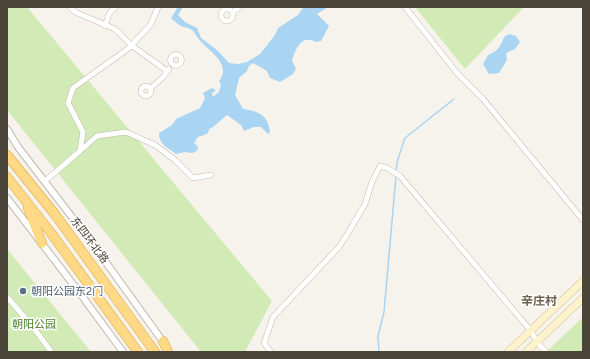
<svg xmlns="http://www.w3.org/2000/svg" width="590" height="359" font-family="Figtree,'Noto Sans SC',sans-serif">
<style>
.green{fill:#d2eab5}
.water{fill:#a9d4f2}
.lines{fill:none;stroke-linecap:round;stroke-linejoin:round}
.stream{stroke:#a9d4f2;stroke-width:1.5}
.minor-casing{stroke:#c2bbae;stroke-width:6}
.tertiary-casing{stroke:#c2bbae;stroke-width:8}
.secondary-casing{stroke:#d6c79b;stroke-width:8}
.trunk-casing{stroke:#e0a43c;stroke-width:10}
.minor{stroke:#fff;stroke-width:5}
.tertiary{stroke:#fff;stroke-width:6}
.secondary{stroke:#fff3cd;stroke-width:7}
.trunk{stroke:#ffd985;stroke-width:9}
.service-dot{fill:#5c6f8a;stroke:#fff;stroke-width:1.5}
.labels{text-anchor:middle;stroke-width:3;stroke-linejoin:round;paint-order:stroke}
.street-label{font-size:11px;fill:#4b4439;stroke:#fff}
.service-label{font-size:11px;fill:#4e5e75;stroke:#fff;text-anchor:start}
.park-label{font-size:11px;fill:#4a7f2a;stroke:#fff}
.neighbourhood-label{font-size:12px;font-weight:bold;fill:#6e6250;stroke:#fff}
</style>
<rect width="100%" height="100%" fill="#f6f3ec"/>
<!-- green -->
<path class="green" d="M7,7h20l245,294 -27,51h-44l-194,-242z
M415,7h109l-59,62z
M7,249l84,103h-84z
M583,317v35h-37z"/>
<!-- water -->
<path class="water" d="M178,7h5l-5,8 7,7 12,6 4,10 16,12 12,13 9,1 9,-2 13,-8 15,-19 3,-7 20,-13 6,-8h24l-11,7 12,12 -8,15 -5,1c-15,-8 -20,7 -24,18l4,9 -3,5 -13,8 -10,-4 -3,-7 -14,-8 -4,3 -2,5 -8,7 -4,17 8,14c16,2 25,6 27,23l-2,2 -7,-7h-7l-10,4 -3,-6 -14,-10 -14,12 -4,2 -1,4 -4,2 -6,2 -4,6 4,4 -1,4 -5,2 -7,-1 -9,2c-9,-7 -17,-9 -17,-21l13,-8 4,-6 24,-11 5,-10 -2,-5 9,-5 4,2 -4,3 1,4 6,-5 2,-7 -2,-4c14,-18 -12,-30 -21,-43 -3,-3 -3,-7 -8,-9 -2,-2 -6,-1 -9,-3 -3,-2 -7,-5 -10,-8z
M509,34l7,2 4,6 -5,7 -7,3 -2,2 1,6 -8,13 -10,1 -6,-10 5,-9c10,-4 12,-8 16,-18z"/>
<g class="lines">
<!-- stream -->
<path class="stream" d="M396,173l1,-11 8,-24 49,-39
M379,352l-1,-16 6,-24 12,-136"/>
<!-- minor casing -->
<g class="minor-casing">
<path id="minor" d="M70,7l5,5 40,17 16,16 36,26
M405,7l52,66 26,26 100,121
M221 15a6 6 0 1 1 12 0a6 6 0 1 1-12 0Z
M233,12l6,-5
M105,26l4,-12 6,-7
M170.5 60a5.5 5.5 0 1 1 11 0a5.5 5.5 0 1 1-11 0Z
M141 91a5 5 0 1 1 10 0a5 5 0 1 1-10 0Z
M150,89l13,-12 6,-8
M80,151l17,-15 29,-4 29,13 20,15 18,18 18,-3
M45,181l35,-30 3,-19 -15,-29 5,-15 56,-40 22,-24 7,-17
M7,297l26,30 17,23
M271,352l-7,-9 9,-26 66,-70 9,-14 17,-29 7,-22 8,-16 7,2 13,8 131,155 6,11 9,10"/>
</g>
<!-- tertiary casing -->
<g class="tertiary-casing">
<path id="tertiary" d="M7,129l11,18 74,96 72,100
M7,198l72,94 44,60"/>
</g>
<!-- secondary casing -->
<g class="secondary-casing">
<path id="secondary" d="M508,352l75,-71
M526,352l57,-54"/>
</g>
<!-- trunk casing -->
<g class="trunk-casing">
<path id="trunk" d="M7,155l47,58 101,139
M7,177l44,56 87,119
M28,208l14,35
M163,341l5,11"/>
</g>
<!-- minor -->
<use href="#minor" class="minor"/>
<!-- tertiary -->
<use href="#tertiary" class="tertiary"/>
<!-- secondary -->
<use href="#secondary" class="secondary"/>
<!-- trunk -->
<use href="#trunk" class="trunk"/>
</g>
<!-- markers -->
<circle class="service-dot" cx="23" cy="291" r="4"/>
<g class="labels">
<!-- street labels -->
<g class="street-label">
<text transform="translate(90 240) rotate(53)" y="4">东四环北路</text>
</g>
<!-- service labels -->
<g class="service-label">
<text x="31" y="295">朝阳公园东2门</text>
</g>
<!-- park labels -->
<g class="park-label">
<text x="34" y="328">朝阳公园</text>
</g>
<!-- neighbourhood labels -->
<g class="neighbourhood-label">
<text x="539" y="305">辛庄村</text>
</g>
</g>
<!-- border -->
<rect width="590" height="359" fill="none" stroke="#4b4439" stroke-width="16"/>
</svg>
